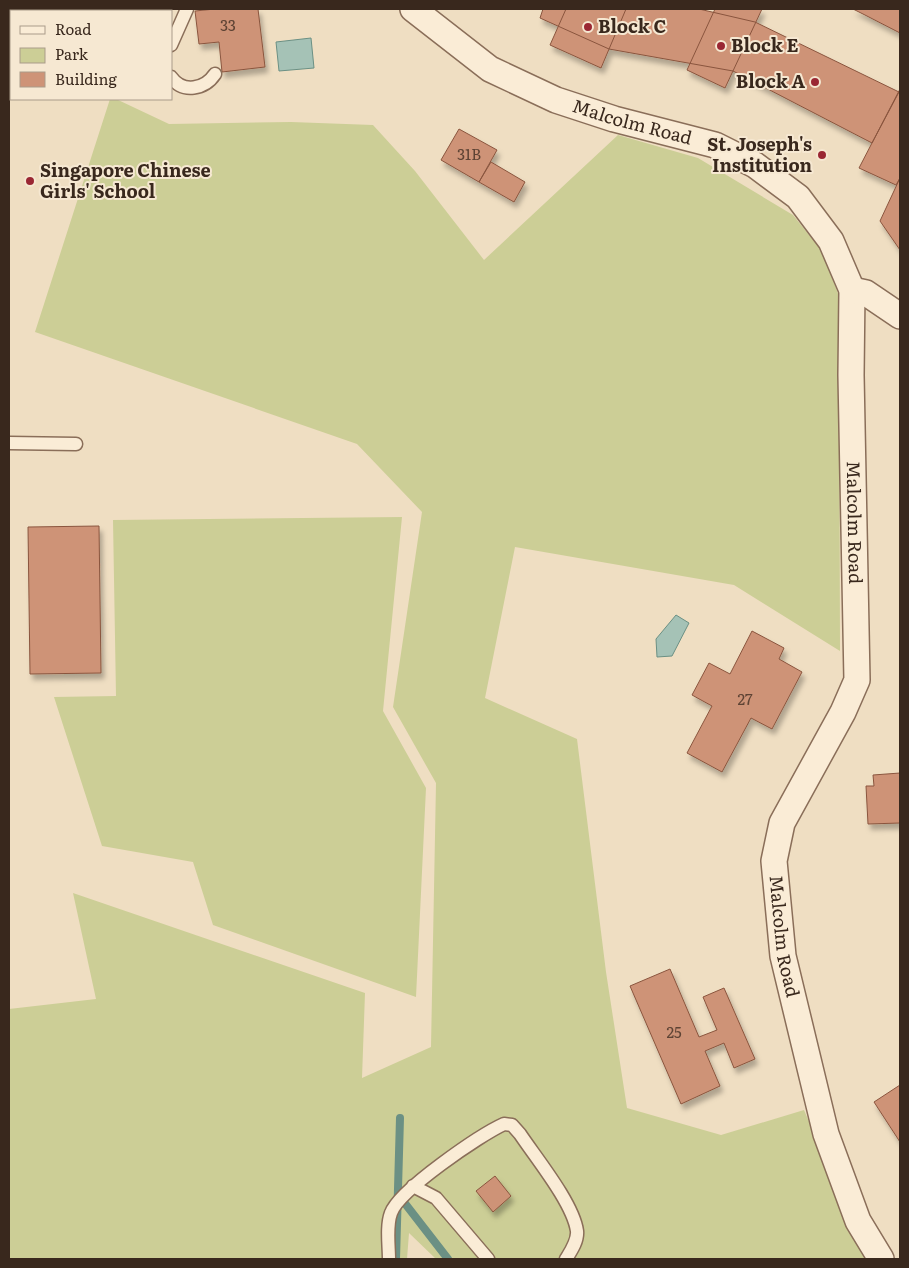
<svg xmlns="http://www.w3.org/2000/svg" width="909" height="1268" font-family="Literata,serif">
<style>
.green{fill:#ccce96}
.water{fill:#a5c2b6;stroke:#6b9084}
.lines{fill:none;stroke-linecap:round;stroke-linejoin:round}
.stream{stroke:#6b9084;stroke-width:8}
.building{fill:#ce9377;stroke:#8a553e;filter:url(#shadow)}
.service-casing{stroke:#8a6e59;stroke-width:15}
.minor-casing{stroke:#8a6e59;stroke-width:28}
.service{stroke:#faecd6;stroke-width:12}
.minor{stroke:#faecd6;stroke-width:25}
.poi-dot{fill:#9a2733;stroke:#f6e8d2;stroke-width:2}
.labels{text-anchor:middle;stroke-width:4;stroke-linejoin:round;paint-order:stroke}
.number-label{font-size:15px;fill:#5e4334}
.poi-label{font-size:18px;font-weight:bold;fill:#39281d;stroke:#f6e8d2;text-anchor:start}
.street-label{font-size:18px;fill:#39281d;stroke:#f6e8d2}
</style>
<defs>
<filter id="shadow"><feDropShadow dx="3" dy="5.5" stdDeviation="2.5" flood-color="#0004"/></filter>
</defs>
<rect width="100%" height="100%" fill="#efdec2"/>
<!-- green -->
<path class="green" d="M110,99h6l53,25 122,-2 82,3 42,46 69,89 134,-125 80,23 95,57 29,36 17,45 1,355 -106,-66 -219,-38 -30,151 92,41 29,233 21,136 94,27 83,-25 64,149h-432l-27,-26 -2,26h-398v-250l87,-10 -23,-106 292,100 -3,85 69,-31 5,-264 -43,-76 29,-195 -65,-68 -322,-112z
M402,517l-19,194 43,77 -10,209 -203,-72 -20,-63 -91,-16 -48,-149 62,-1 -3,-176z"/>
<!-- water -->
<path class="water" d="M311,38l3,30 -35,3 -3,-29z
M676,615l13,8 -17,33 -15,1 -1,-18z"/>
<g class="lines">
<!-- stream -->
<path class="stream" d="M400,1197l48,62
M396,1259l4,-141"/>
</g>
<!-- building -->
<path class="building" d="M9,9h41l-1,2h-38v62l-2,-1z
M215,9h43l7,58 -43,5 -3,-30 -20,2 -4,-33z
M543,9h156l56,13 144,70 -27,51 -139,-72 -124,-22 -69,-31z
M566,9h60l-25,59 -51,-23z
M715,9h47l-37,79 -38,-18z
M853,9h47v24l-35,-18z
M900,89v89l-4,7 -37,-17z
M459,129l38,21 -18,32 -38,-22z
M491,162l34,20 -11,20 -35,-20z
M900,178v72l-20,-29z
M99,526l2,147 -71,1 -2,-147z
M752,631l32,17 -5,11 23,13 -30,57 -21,-11 -29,54 -35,-19 25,-47 -20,-11 17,-32 21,11z
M900,773v50l-32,1 -2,-38h8l-1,-11z
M670,969l29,68 18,-7 -14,-33 21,-9 31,71 -21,9 -10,-25 -19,8 15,35 -39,18 -51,-118z
M900,1085v57l-26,-40z
M495,1176l16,20 -18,16 -17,-21z"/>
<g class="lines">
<!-- service casing -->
<g class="service-casing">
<path id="service" d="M171,45l16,-36
M171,77c12,17 34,12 44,-3
M9,443l67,1
M413,1186l23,12 52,61
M389,1259c0,-13 -3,-33 2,-46 8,-23 89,-78 113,-89l8,1 8,9c16,24 53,69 57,97 1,10 -6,20 -11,28"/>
</g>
<!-- minor casing -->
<g class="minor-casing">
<g id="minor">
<path id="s1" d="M413,9l77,60 66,31 58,19 101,26 40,20 43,32 33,44 21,49 -1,85 6,305 -14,32 -61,111 -8,38 9,95 43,178 32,87 23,38"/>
<path d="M852,290l14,3 34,23"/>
</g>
</g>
<!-- service -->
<use href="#service" class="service"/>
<!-- minor -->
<use href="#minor" class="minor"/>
</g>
<!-- markers -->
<g class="poi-dot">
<circle cx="588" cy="27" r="5"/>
<circle cx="721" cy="46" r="5"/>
<circle cx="815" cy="82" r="5"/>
<circle cx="822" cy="155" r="5"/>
<circle cx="30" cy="181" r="5"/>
</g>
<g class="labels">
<!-- number labels -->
<g class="number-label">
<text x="228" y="31">33</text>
<text x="469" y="160">31B</text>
<text x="745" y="705">27</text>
<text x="674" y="1038">25</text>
</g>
<!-- poi labels -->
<g class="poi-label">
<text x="598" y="33">Block C</text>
<text x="731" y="52">Block E</text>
<text x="805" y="88" text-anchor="end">Block A</text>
<text x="812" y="151" text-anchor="end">St. Joseph's<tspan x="812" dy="21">Institution</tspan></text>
<text x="40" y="177">Singapore Chinese<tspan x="40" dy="21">Girls' School</tspan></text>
</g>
<!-- street labels -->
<g class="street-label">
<text dy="6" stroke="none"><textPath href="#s1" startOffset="250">Malcolm Road</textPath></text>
<text dy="6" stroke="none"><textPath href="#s1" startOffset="775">Malcolm Road</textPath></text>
<text dy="6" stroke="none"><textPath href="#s1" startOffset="1209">Malcolm Road</textPath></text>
</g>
</g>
<!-- border -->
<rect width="909" height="1268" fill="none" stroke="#39281d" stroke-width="20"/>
<!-- legend -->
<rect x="10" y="10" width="162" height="90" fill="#f6e8d2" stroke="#aa9b8a"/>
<rect x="20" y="26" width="25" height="8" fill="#faecd6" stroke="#aa9b8a"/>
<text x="55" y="35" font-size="15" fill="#39281d">Road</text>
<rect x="20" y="48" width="25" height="15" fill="#ccce96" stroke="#aa9b8a"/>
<text x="55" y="60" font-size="15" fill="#39281d">Park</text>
<rect x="20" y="72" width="25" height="15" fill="#ce9377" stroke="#aa9b8a"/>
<text x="55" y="85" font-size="15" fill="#39281d">Building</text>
</svg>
